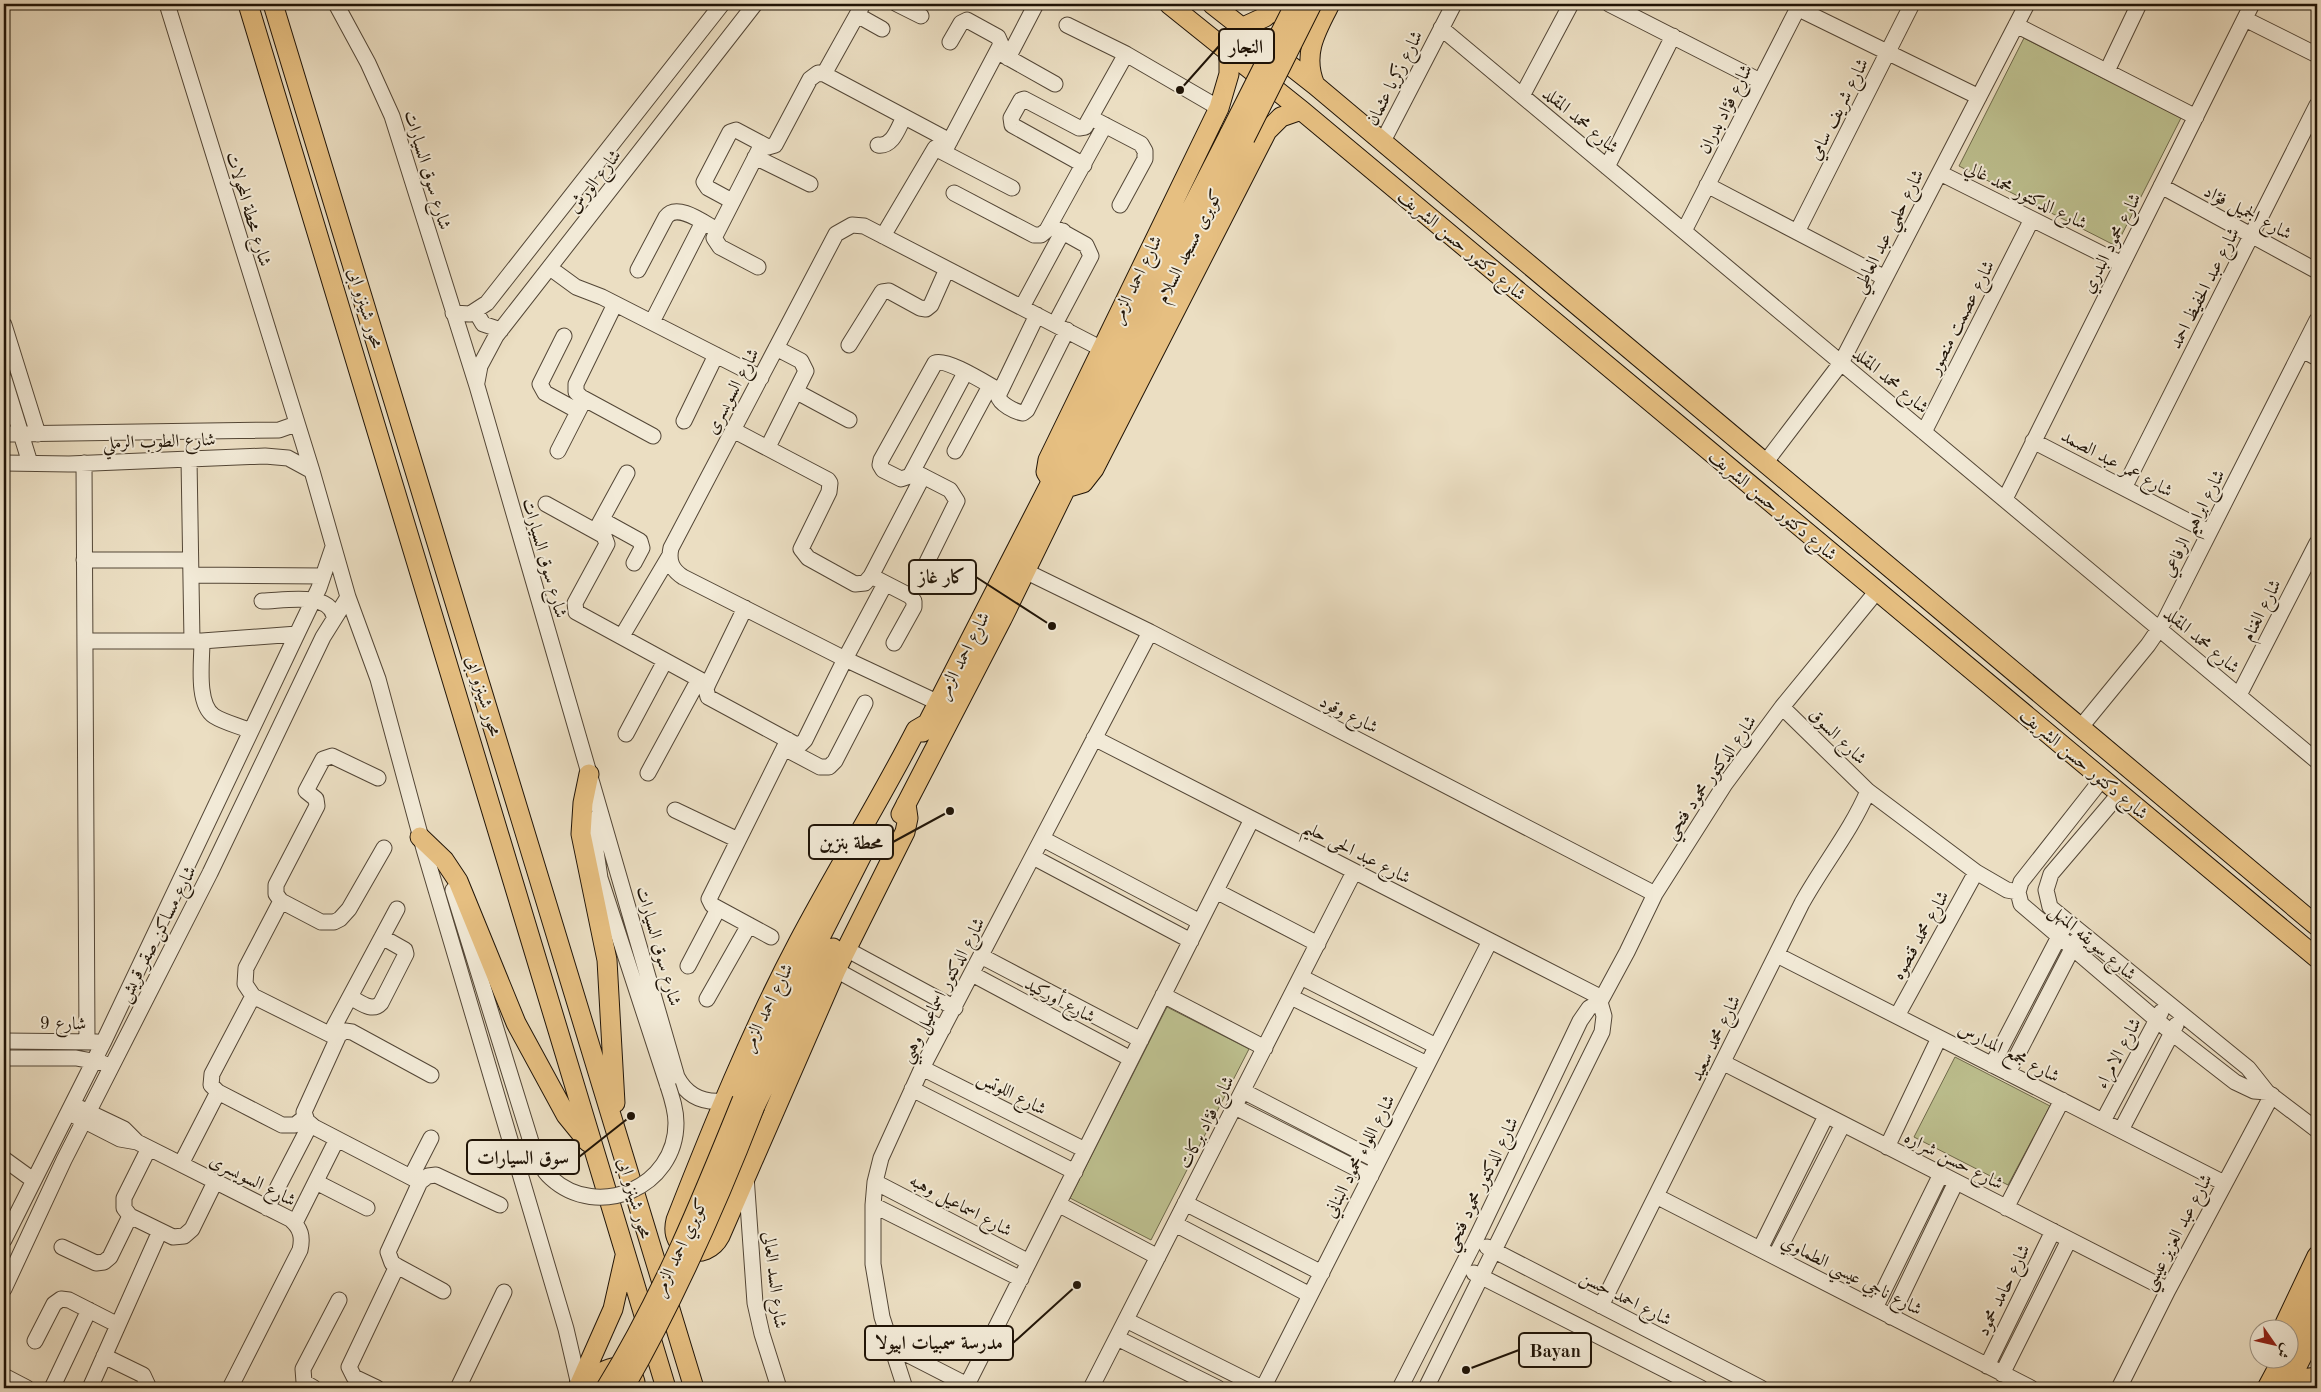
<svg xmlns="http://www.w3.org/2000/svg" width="2321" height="1392" font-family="'Old Standard TT',Amiri,serif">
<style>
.green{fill:#bdc08f;stroke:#6e6a4b}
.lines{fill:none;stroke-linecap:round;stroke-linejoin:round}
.minor-casing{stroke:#534636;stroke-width:17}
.major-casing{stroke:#201407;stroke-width:21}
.minor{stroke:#f2ead7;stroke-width:15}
.major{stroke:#e6bf81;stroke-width:19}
.minor-bridge-casing{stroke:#534636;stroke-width:17;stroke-linecap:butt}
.major-bridge-casing{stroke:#201407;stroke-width:21;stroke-linecap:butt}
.minor-bridge{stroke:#f2ead7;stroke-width:15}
.major-bridge{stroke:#e6bf81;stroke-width:19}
.labels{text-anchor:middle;stroke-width:4;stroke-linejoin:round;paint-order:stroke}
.street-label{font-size:18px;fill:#201407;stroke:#f2ead7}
.leader{fill:none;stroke:#201407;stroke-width:2}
.callout-dot{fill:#201407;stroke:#f2ead7;stroke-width:2}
.callout{fill:#f2ead7;stroke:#201407;stroke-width:2}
.callout-label{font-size:19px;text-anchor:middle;font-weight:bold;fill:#201407}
</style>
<rect width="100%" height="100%" fill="#ebdec2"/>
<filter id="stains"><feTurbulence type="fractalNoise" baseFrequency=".004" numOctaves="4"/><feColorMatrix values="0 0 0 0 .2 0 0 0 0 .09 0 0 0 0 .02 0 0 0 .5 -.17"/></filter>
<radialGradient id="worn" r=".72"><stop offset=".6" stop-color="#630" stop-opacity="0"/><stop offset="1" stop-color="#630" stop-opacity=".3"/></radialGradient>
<!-- green -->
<path class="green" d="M2024,38l157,80 -65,128 -157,-80z
M1167,1007l82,42 -98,191 -81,-42z
M1955,1057l95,49 -42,79 -94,-48z"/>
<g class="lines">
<!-- minor casing -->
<g class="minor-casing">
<path id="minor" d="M167,4l145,467 36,126 30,82 46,170 142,480 13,56
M336,4l32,59 24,53 85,270 200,691c10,19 26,26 46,24
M897,4l24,12
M1609,4l151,77
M1797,8l182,89
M857,15l25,14
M2245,19l72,36
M1067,25l59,29 93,54
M2016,25l180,92
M1441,28l876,733
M998,52l57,32
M1008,58l28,-54
M2107,71l32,-67
M824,74l39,-70
M1522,96l49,-92
M1097,121l44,23 4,7v8l-25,46
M1382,143l72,-139
M878,145c15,2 20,-17 26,-28
M944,152l57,-108 -3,-7 -31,-17 -6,3 -11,19
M755,157l55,27
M1084,165l-72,-40 -1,-7 10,-18 3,-1 55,29 6,-1 41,-73
M1607,167l66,-131
M1940,173l182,91
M1707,185l178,93
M2161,186l156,85
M954,193l80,42h7l6,-5 58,-105
M732,201l-24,-13 -4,-6 26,-50 6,-2 32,17 7,-2 35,-66 8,-6 6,1 126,67
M1050,225l36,20 5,11 -36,68
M1684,231l116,-227
M1797,232l115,-228
M883,236l52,-88 77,40
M758,267l-38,-20 -6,-9 48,-94
M550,268l26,19 26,10 159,81
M638,270l28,-53c11,-15 38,6 51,13
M615,304l-39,80v8l5,5 72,39
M1022,307l41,-76
M476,312l7,12 18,6
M453,313l17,1 17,-11 235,-299
M1037,315l-39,81c2,8 17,16 25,17l4,-3 40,-80
M652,322l51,-100
M4,325l34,109
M564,336l-24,48 5,9 33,18
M849,345l33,-53 7,-1 31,17 6,1 5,-4 16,-36
M2302,350l15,8
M965,373l-55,103 -9,3 -18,-9 -3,-5 1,-5 54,-97c12,-5 52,21 65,28
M4,379l26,84
M477,382l3,-16 16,-30 259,-332
M797,392l52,28
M684,421l32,-66
M733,430l95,50 2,3 -1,9 -28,57 7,9 47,26 10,-1 6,-7 52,-100
M1924,432l108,-213
M4,434l275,-4 17,-6
M2033,441l176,91
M768,447l38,-76 -5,-10 -25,-13
M558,451l24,-47
M955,451l35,-65
M189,459l3,182
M4,463l65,1 196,-8 23,2 24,13
M84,463l3,578
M1765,463l76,-100 186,-359
M915,472l35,18 7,11 -30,61
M2124,488l193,-383
M2005,499l247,-495
M546,504l58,32 3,8 -32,59 1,9 132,72
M602,520l38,21 2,7 -8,15
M597,528l30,-55
M84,560h106
M1025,571l125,61 505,262
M191,575l132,1
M877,579l33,17 4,5v6l-20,36
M262,601c20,0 66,-10 72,15
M745,608l-37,76 -2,5 2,8 87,47h6l4,-4 40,-81 40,-75
M622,636l48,-81
M85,641h117l95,-7
M202,641c0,20 -6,63 12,75 11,7 26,10 37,15
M2239,695l78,-152
M939,703l-94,-44 -162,-82c-11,-7 -15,-16 -12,-29l165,-314 16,-9 12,1 238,123
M1782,707l86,84 108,81 31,18 11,2
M2080,728l68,-83 17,-25 152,-300
M626,734l39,-73
M1094,738l508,260
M784,748l36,19h9l6,-6 30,-58
M648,773l51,-94
M378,778l-46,-22 -9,3 -17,32 10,8 1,7 -41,79v9l5,7 40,21h13l6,-3 9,-10 35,-61
M2102,779l-81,103 -3,10 3,12 151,129 63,49 19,9 13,1
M2120,793l-69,81 -5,16 4,17 198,161 19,24 50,38
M675,810l63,30
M598,816l-2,35 4,27 68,208
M1043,839l157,83
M1033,857l158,84
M453,890l79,255
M1216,891l102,53
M281,901l-35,67 -1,16 8,12 84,42
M771,937l-59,-32 -3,-6 79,-159
M846,949l109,59
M1777,955l447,228
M981,956l160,84
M688,966l30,-57
M836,970l107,59
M972,974l159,85
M1301,977l135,69
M1163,995l102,53
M253,996l-41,78 -1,11 7,7 64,33h13l10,-8
M350,997c10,5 22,16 31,6l25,-49 -1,-4 -23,-13
M1291,997l136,67
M707,999l42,-74
M1897,1016l79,-144
M330,1034l67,-125
M4,1041l93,1
M4,1058h72l27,5
M1724,1063l444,227
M1992,1065l71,-136
M922,1068l163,82
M2008,1073l68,-132
M912,1089l163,83
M1243,1091l135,70
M1235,1107l136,69
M80,1108l44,21 13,13 153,77c11,9 13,18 10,31l-70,138
M75,1116l45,23 17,3
M2103,1121l58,-109
M2121,1130l55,-105
M1887,1147l52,-109
M149,1148l-25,50v10l6,8 43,21 11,-1 8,-7 23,-47
M4,1159l29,21
M181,1164l37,-72
M746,1176l9,127 7,31 17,54
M411,1177l20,-39
M316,1182l51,26
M420,1182l-106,-55 -7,-6 -3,-9 35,-77 6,-4 7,1 79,43
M875,1182l154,80
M1656,1196l375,192
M1185,1203l137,70
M1058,1204l100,53
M873,1205l148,74
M267,1208l43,-83
M2006,1208l56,-108
M295,1223l42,-84
M1175,1224l135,71
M4,1240l99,-197 194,-409 22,-46 14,-41
M62,1247l34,16 8,-1 6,-5 20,-41
M1487,1247l274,141
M1760,1249l66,-133
M1775,1257l68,-133
M1474,1273l227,115
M4,1289l60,-129 146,-287 113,-236 25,-40
M443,1291l-46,-25 -5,-3 -4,-11 32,-70 8,-6 8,-1 64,30
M1601,1306l201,-403c21,-38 49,-72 66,-112
M1875,1308l66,-134
M1891,1317l65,-135
M1126,1320l136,68
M1117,1338l101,50
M35,1341l19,-37 7,-5 8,1 49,25
M891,1346l82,42
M104,1356l39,19 6,13
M1987,1366l66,-135
M2002,1374l67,-134
M4,1376l23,12
M967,1385l285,-566
M52,1388l37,-78
M90,1388l70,-157
M314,1388l-10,-6 -1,-13 36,-69
M377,1388l-23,-11 -5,-10 48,-101
M458,1388l46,-96
M905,1388l-23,-71 -9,-53v-59l2,-23 6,-24 41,-90 228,-436
M1091,1388l263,-516
M1263,1388l227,-447
M1400,1388l75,-147 105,-220 9,-13 11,-6 27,-50 28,-58 70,-110 57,-77 95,-116
M1426,1388l176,-356 2,-16 -4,-14
M2119,1388l49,-98 104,-195"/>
</g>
<!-- major casing -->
<g class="major-casing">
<path id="major" d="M248,4l418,1384
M273,4l421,1384
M1169,4l132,106 1016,848
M1212,4l103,81 1002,841
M1280,4l2,14 13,13
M1241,28l24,-11 13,-13
M1315,85c-13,-31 1,-54 15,-81
M1052,482l-6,-10 2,-12 171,-352 10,-34v-21
M1066,488l17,-5 11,-14 173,-338 14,-14 20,-7
M923,732l307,-599
M589,774l-6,29 -2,31 26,126 8,143
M906,804l2,14 -3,14 -69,138 -116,266c-15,28 -52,15 -44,-16 37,-94 75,-188 122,-277 38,-72 81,-141 118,-213l12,-7
M901,814l101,-195 64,-131 179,-350
M420,837l24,23 14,21 58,142 50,92 22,27
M742,1100l27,-62 95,-187
M755,1106l78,-158
M2282,1330l35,-74
M2288,1347l29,-56
M2303,1379l14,-2
M579,1385c18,-11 53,-36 57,3
M578,1388l35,-79 12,-53
M2267,1388l15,-28
M2286,1388l31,-61"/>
</g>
<!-- minor -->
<use href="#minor" class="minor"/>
<!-- major -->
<use href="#major" class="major"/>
<!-- minor-bridge casing -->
<g class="minor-bridge-casing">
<path id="minor-bridge" d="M532,1145c5,12 9,24 19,33 47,43 125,9 125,-55 0,-13 -4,-25 -8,-37"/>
</g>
<!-- major-bridge casing -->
<g class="major-bridge-casing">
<path id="major-bridge" d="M1230,133l65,-129
M1245,138l67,-134
M606,1388c56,-91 96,-189 136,-288
M624,1388c52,-91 93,-184 131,-282"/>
</g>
<!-- minor-bridge -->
<use href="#minor-bridge" class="minor-bridge"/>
<!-- major-bridge -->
<use href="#major-bridge" class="major-bridge"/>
</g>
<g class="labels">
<!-- street labels -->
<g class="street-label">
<text transform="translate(1394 78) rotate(-63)" y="6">شارع زكريا عثمان</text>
<text transform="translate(1725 109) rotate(-63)" y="6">شارع فؤاد بدران</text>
<text transform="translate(1838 109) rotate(-63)" y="6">شارع شريف سامي</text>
<text transform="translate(1581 120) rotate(40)" y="6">شارع محمد المقلد</text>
<text transform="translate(428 170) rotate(73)" y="6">شارع سوق السيارات</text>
<text transform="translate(594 181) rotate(-52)" y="6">شارع الورش</text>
<text transform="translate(2026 195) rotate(26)" y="6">شارع الدكتور محمد غالي</text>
<text transform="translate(249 209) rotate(73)" y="6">شارع محطة المحولات</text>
<text transform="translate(2248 212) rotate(28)" y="6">شارع الجميل فؤاد</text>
<text transform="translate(1888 231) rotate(-63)" y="6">شارع حلمي عبد العاطي</text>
<text transform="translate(2111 243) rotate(-63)" y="6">شارع محمود البدري</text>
<text transform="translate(1462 245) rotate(40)" y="6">شارع دكتور حسن الشريف</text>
<text transform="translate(1189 246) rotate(-63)" y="6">كوبرى مسجد السلام</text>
<text transform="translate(1136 279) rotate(-64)" y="6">شارع احمد الزمر</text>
<text transform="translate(2204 288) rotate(-63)" y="6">شارع عبد الحفيظ احمد</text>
<text transform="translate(366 308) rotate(73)" y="6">محور شينزو ابى</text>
<text transform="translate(1961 317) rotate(-63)" y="6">شارع عصمت منصور</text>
<text transform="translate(1891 380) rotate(40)" y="6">شارع محمد المقلد</text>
<text transform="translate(732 391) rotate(-62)" y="6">شارع السويسرى</text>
<text transform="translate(159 441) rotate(-2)" y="6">شارع الطوب الرملي</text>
<text transform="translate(2117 463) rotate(28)" y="6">شارع عمر عبد الصمد</text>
<text transform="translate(1773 505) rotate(40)" y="6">شارع دكتور حسن الشريف</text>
<text transform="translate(2193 523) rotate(-63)" y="6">شارع ابراهيم الرفاعي</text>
<text transform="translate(545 558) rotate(74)" y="6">شارع سوق السيارات</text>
<text transform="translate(2261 610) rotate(-63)" y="6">شارع الغنام</text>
<text transform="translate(2202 640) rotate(40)" y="6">شارع محمد المقلد</text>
<text transform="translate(963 655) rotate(-63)" y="6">شارع احمد الزمر</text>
<text transform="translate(484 696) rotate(73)" y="6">محور شينزو ابى</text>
<text transform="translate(1349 714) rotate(27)" y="6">شارع وقود</text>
<text transform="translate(1838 736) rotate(44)" y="6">شارع السوق</text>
<text transform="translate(2084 764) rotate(40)" y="6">شارع دكتور حسن الشريف</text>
<text transform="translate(1710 777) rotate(-55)" y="6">شارع الدكتور محمود فتحي</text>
<text transform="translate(1357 852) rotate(27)" y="6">شارع عبد الحى حليم</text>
<text transform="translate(157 934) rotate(-63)" y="6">شارع مساكن صقر قريش</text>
<text transform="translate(1920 935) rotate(-61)" y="6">شارع محمد قنصوه</text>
<text transform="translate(2093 942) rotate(40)" y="6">شارع سويقه المنهل</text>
<text transform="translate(659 946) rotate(74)" y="6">شارع سوق السيارات</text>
<text transform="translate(942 990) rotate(-62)" y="6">شارع الدكتور اسماعيل وهبي</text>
<text transform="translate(1060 1000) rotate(28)" y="6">شارع أوركيد</text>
<text transform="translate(767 1007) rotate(-64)" y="6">شارع احمد الزمر</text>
<text transform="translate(63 1023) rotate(1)" y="6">شارع 9</text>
<text transform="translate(1715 1038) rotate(-64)" y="6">شارع محمد سعيد</text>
<text transform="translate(2009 1052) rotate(27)" y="6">شارع مجمع المدارس</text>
<text transform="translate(2118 1053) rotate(-62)" y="6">شارع الامراء</text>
<text transform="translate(1012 1093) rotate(27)" y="6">شارع اللوتس</text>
<text transform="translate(1206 1122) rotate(-63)" y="6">شارع فؤاد بركات</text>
<text transform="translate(1359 1156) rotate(-63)" y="6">شارع اللواء محمود البناني</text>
<text transform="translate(1954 1160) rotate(27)" y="6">شارع حسن شراره</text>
<text transform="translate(253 1180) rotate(27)" y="6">شارع السويسرى</text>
<text transform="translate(1481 1184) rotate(-64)" y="6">شارع الدكتور محمود فتحي</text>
<text transform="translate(635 1198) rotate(74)" y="6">محور شينزو ابى</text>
<text transform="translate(961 1205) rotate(28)" y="6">شارع اسماعيل وهبه</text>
<text transform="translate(2177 1232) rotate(-62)" y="6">شارع عبد العزيز عيسي</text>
<text transform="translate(680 1247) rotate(-65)" y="6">كوبري احمد الزمر</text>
<text transform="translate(1852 1275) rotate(27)" y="6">شارع ناجي عيسي الطماوي</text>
<text transform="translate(775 1280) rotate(83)" y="6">شارع السد العالى</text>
<text transform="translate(2003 1290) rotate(-64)" y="6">شارع حامد محمود</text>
<text transform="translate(1626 1298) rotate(27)" y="6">شارع احمد حسن</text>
</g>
</g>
<!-- callouts -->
<path class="leader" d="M1180 90L1219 46M1052 626L976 577M950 811L893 842M631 1116L579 1157M1077 1285L1013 1343M1466 1370L1519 1350"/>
<g class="callout-dot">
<circle cx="1180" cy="90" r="5"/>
<circle cx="1052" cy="626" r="5"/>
<circle cx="950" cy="811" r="5"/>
<circle cx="631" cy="1116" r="5"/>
<circle cx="1077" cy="1285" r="5"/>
<circle cx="1466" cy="1370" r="5"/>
</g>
<g class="callout">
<rect x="1219" y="29" width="55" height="34" rx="5"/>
<rect x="909" y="560" width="67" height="34" rx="5"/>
<rect x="809" y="825" width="84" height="34" rx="5"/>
<rect x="467" y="1140" width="112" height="34" rx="5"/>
<rect x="865" y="1326" width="148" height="34" rx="5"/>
<rect x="1519" y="1333" width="72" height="34" rx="5"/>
</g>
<g class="callout-label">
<text x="1246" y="53">النجار</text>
<text x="942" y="583">كار غاز</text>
<text x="851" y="849">محطة بنزين</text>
<text x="523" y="1164">سوق السيارات</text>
<text x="939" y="1349">مدرسة سمبيات ابيولا</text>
<text x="1555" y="1357">Bayan</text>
</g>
<!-- margin -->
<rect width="2321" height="1392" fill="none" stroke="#ebdec2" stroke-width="20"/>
<rect x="5" y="5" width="2311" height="1382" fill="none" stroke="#201407" stroke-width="2.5"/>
<rect x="10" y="10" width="2301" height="1372" fill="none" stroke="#201407"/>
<!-- north arrow -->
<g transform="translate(2274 1344) rotate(124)"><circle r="24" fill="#f2ead7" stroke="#9e9484"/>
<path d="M0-4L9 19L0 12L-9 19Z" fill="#8f2418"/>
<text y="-8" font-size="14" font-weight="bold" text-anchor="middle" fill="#201407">ش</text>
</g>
<rect width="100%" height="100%" filter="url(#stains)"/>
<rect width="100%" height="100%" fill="url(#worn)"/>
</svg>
